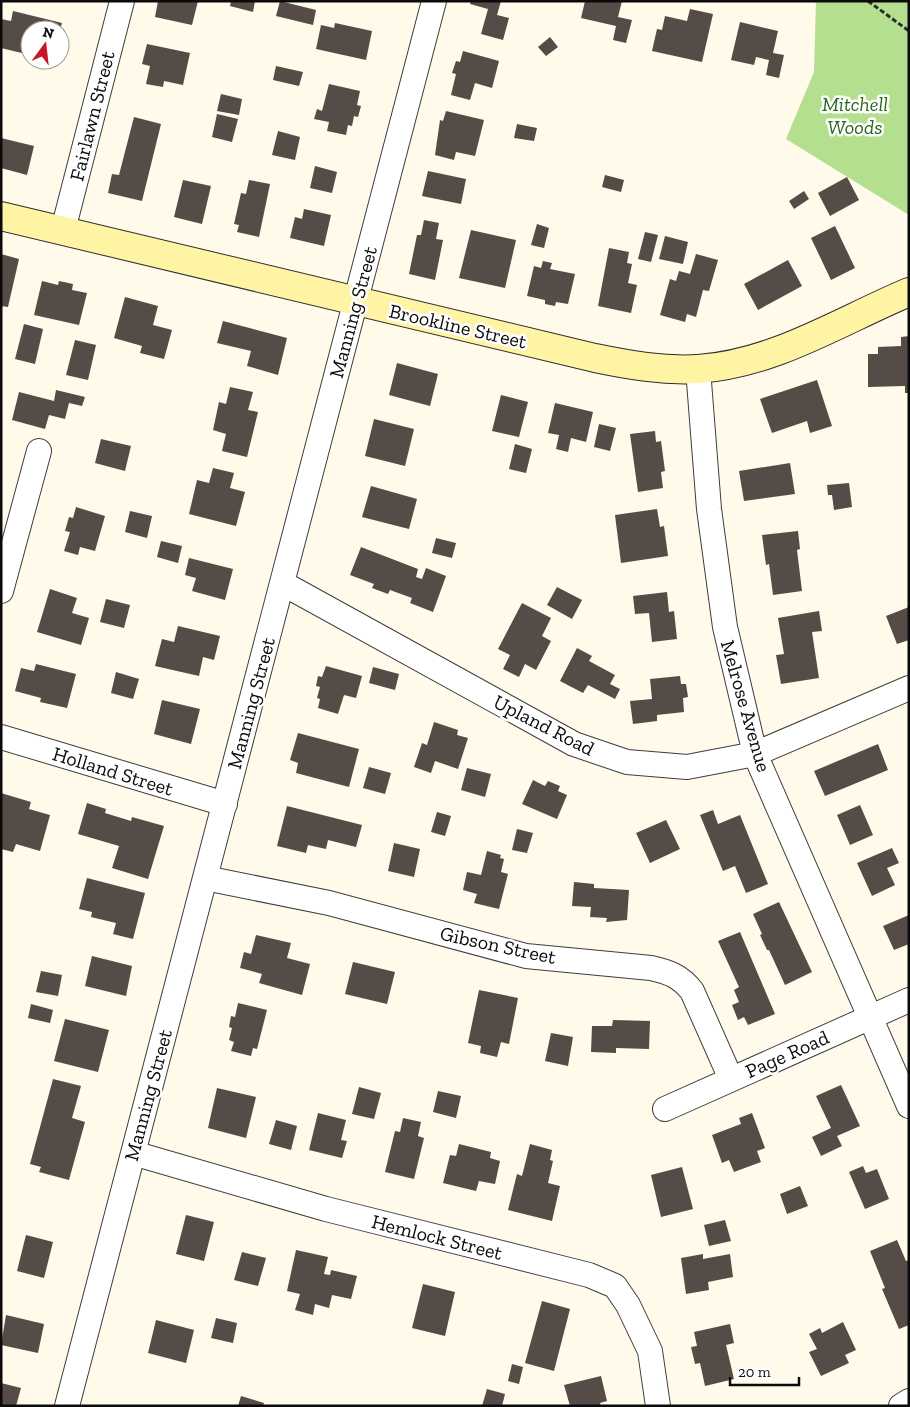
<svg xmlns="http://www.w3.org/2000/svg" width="910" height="1407" font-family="'Zilla Slab',serif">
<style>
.forest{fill:#b4df8e}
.building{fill:#554c47}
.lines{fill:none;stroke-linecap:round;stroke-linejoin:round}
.street-casing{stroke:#3e3e3e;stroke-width:26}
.secondary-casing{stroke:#2d2d2d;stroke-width:30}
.path{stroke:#2d2d2d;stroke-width:3;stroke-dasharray:5 2.5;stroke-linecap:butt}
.street{stroke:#fff;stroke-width:24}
.secondary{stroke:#fff3a4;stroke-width:28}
.labels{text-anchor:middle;stroke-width:5;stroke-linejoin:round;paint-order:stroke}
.park-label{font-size:20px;font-style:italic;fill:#296817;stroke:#fff}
.street-label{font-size:20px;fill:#0b0b0b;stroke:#fff}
</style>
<rect width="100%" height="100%" fill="#fffae9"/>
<!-- forest -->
<path class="forest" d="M816,1h93v214l-123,-76 28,-67z"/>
<!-- building -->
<path class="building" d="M158,1h40l-6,24 -37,-8z
M231,1h24l-2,11 -23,-6z
M280,1l36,9 -3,15 -37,-9z
M471,1h30l-4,14 12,3 -6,22 -22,-6 7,-25 -18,-5z
M585,1h37l-4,16 14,3 -6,23 -13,-3 3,-14 -35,-8z
M690,9l23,5 -11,48 -50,-11 5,-22 5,1 3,-14 22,5z
M13,11l49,12 -2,7h-30v25l-29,-7v-29l10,2z
M740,22l38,9 -5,22 11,2 -5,23 -13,-3 3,-15 -13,-3 -2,8 -23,-5z
M335,23l37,8 -6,29 -50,-11 5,-24 13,3z
M550,37l8,10 -12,9 -8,-9z
M147,44l43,9 -7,32 -19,-4 -1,6 -17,-3 4,-18 -8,-2z
M463,51l36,10 -7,27 -17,-5 -5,17 -19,-5 5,-21 -4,-1 4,-12 4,1z
M276,66l27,6 -4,14 -26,-6z
M329,84l31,7 -3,14 4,1 -3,11 -4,-1 -2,10 -4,-1 -2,10 -19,-4 2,-9 -15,-3 3,-10 5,2z
M221,94l21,5 -3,16 -22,-4z
M446,111l38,9 -9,36 -19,-4 -2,8 -19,-5 5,-35 3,1z
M217,114l21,5 -6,23 -20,-5z
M134,117l27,7 -19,77 -34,-8 4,-19 7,1z
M517,124l20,4 -3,13 -20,-3z
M278,131l22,6 -5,23 -23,-5z
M1,138l33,8 -7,29 -26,-7z
M315,166l22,6 -5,21 -22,-5z
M428,171l38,8 -5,25 -39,-8z
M605,175l19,5 -3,12 -19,-5z
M847,177l12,23 -29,16 -12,-23z
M183,180l28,6 -9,38 -28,-7z
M249,180l21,4 -11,53 -22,-5 2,-7 -5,-1 7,-31 5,1z
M804,191l5,8 -15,10 -5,-8z
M304,209l27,6 -7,31 -34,-8 5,-21 7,2z
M424,220l15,3 -3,16 7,1 -8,40 -26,-6 8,-39h4z
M537,224l12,4 -5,20 -13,-3z
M835,226l20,42 -24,12 -20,-42z
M471,230l45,10 -11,48 -46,-10z
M645,232l13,3 -7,27 -13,-3z
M665,236l23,6 -5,22 -24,-5z
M609,248l20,4 -2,11 5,1 -4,19 9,2 -6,28 -33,-7z
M1,254l18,5 -11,48 -7,-1z
M696,254l22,6 -9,31 -6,-1 -7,27 -9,-3 -2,8 -25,-7 10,-36 6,2 3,-10 11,3z
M788,260l14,26 -44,24 -14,-26z
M543,261l9,2 -2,6 25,5 -7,30 -12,-2 -1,4 -10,-2v-4l-18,-4 7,-30 7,2z
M42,281l16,4 1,-4 14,3 -1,6 15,3 -8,32 -45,-10z
M125,297l33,9 -5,19 19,5 -8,29 -24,-6 2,-7 -28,-8z
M223,321l64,17 -9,37 -31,-9 4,-15 -34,-8z
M24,324l19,5 -8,35 -20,-5z
M909,336v57h-4v-7l-37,1v-33h10v-7l23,-1v-9z
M75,340l21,5 -8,35 -22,-5z
M397,363l41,11 -8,32 -41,-11z
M817,380l15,46 -22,7 -3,-12 -35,12 -12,-34z
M230,387l23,5 -5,18 10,2 -11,45 -25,-6 4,-17 -13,-4 6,-28 7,2z
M56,390l29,7 -3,9 -13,-3 -4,16 -16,-4 -4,14 -33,-9 7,-28 35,9z
M501,395l27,7 -9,35 -27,-6z
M555,403l38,9 -7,30 -15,-4 -3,14 -12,-3 3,-14 -11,-2z
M374,419l40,10 -9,37 -40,-10z
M599,424l17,4 -6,23 -16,-4z
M655,431l1,11 5,-1 4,30 -4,1 2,16 -25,4 -8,-58z
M101,439l30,7 -6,25 -30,-8z
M515,444l17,5 -6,24 -17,-4z
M790,463l5,31 -51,7 -5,-30z
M213,468l21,5 -4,15 15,4 -9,34 -47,-12 8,-34 12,3z
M849,483l3,24 -18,3 -2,-15h-4l-1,-10z
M371,486l46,13 -8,30 -47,-12z
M76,507l29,9 -10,35 -15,-4 -2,8 -14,-4 6,-19 -5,-1 4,-14 4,1z
M657,509l3,18 4,-1 4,30 -47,7 -6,-48z
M130,511l22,5 -5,22 -22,-6z
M798,531l2,18 -3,1 5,41 -29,4 -4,-31 -3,1 -4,-30z
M436,538l20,5 -4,15 -20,-5z
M161,541l21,5 -4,17 -21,-6z
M361,547l57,22 -2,8 6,2 4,-11 20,8 -13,36 -23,-9 2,-5 -22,-8 -2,4 -16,-6 2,-4 -24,-9z
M189,558l44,11 -8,31 -33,-9 4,-13 -11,-3z
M557,587l25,13 -10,19 -25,-14z
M50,589l27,9 -5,15 17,5 -8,27 -44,-13z
M667,592l2,20 5,-1 3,28 -25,3 -3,-29 -14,1 -2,-18z
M106,599l24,6 -6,23 -24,-6z
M522,603l29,15 -9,18 9,5 -15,29 -11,-6 -6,13 -16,-8 7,-14 -12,-6z
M909,607v33l-12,4 -11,-28z
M819,611l3,20 -10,1 7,46 -38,6 -5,-29 8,-1 -6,-36z
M178,626l42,10 -6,24 -11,-3 -4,19 -44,-10 7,-27 12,3z
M577,648l15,8 -3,5 26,14 -5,9 10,5 -5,10 -27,-14 -5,8 -23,-12z
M36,664l40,10 -9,34 -27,-6 1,-4 -26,-7 6,-23 13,3z
M326,666l36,10 -6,22 -12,-3 -6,19 -20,-6 2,-9 -3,-1 3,-11 -4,-1 2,-10 4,1z
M373,667l26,7 -4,16 -26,-7z
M116,672l23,7 -6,20 -22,-6z
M680,676l1,8h5l2,13 -5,1 1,14 -27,3v6l-24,3 -3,-23 22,-2 -2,-20z
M162,700l38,9 -9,35 -37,-10z
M434,722l24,8 -1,5 11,3 -10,31 -23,-8 -4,12 -17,-6 8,-24 5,2z
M298,733l61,16 -10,38 -53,-14 2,-10 -8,-3z
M878,744l10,26 -63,26 -11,-25z
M369,767l22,6 -6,21 -22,-6z
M467,768l24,6 -6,23 -24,-7z
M533,780l12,6 3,-5 12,5 -2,5 9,4 -10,24 -35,-15z
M1,793l30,9 -2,7 21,6 -10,36 -24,-7 -3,8 -12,-3z
M87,803l19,6 -1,4 26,8 1,-4 32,9 -16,53 -36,-11 7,-22 -41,-12z
M860,805l13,30 -23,10 -13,-30z
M287,806l75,19 -6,22 -28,-7 -2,9 -18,-4 -2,8 -29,-7z
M713,810l5,14 22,-9 28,69 -22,9 -11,-27 -12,5 -23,-56z
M437,812l14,4 -6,20 -14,-4z
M666,820l14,29 -30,14 -14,-30z
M517,829l16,4 -6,20 -15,-3z
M394,843l26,6 -6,28 -26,-6z
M892,848l7,15 -12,5 8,17 -23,11 -15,-33z
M487,851l14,4 -1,3 4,1 -3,13 7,2 -9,35 -25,-6 3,-9 -14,-4 4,-18 14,3z
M87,878l58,15 -12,46 -20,-5 3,-11 -25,-6 1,-5 -13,-3z
M574,882l20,2v4l35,2 -2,30 -21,2 1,-4 -17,-1 1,-10 -19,-1z
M779,902l33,70 -27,13 -16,-35h-2l-7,-15 2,-1 -9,-20z
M909,915v29l-15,6 -11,-24z
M740,932l35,82 -27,11 -4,-8 -6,3 -6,-15 7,-3 -5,-12 5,-3 -21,-46z
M256,935l35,8 -4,15 23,6 -8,31 -43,-12 3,-9 -22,-6 4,-16 7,2z
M92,956l40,10 -6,30 -41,-10z
M353,962l42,10 -8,32 -42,-10z
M41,971l21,4 -4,21 -22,-4z
M479,990l39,8 -9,46 -8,-2 -4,15 -17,-4 1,-7 -13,-3z
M238,1003l29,7 -10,39 -4,-1 -2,8 -20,-5 3,-9 -5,-2 3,-12 -3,-1 2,-11 4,1z
M31,1004l22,6 -3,13 -22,-5z
M65,1019l44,11 -11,42 -44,-11z
M613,1020l37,1 -1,28 -33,-1v5l-25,-1 1,-26h20z
M551,1033l22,4 -5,29 -23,-5z
M53,1079l28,7 -9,32 13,4 -16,58 -30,-8 2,-5 -11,-3z
M841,1085l19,41 -23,10 5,10 -21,10 -9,-19 19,-9 -15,-32z
M359,1087l22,6 -7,26 -22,-5z
M217,1088l39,9 -10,41 -38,-10z
M438,1091l23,5 -5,22 -23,-6z
M318,1113l28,7 -5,20 6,1 -5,17 -33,-8z
M752,1113l13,35 -8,3 4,11 -27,10 -5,-12 -7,3 -10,-28 29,-11 -2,-6z
M403,1118l18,4 -3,14 6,2 -10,41 -29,-7 10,-41 5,1z
M276,1120l21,6 -6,24 -22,-6z
M459,1144l32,8 -1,6 10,3 -5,23 -16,-3 -3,10 -33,-8 7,-28 6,1z
M530,1144l22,6 -2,10 3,1 -5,22 12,3 -8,35 -44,-11 9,-36 5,2z
M863,1166l3,7 11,-4 12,30 -24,10 -16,-37z
M682,1167l11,42 -32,8 -10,-42z
M800,1186l8,20 -21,8 -7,-20z
M186,1215l28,7 -10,39 -28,-7z
M725,1220l6,21 -22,5 -5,-21z
M26,1235l27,7 -9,36 -27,-7z
M897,1240l9,21 3,-1v65l-10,4 -17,-40 3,-1 -15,-37z
M296,1250l32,7 -4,17 6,1 1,-5 26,6 -6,23 -19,-4 -3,13 -14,-4 -2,11 -18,-5 5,-16 -13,-3z
M242,1252l24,6 -8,28 -24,-6z
M703,1254v5l27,-5 3,23 -25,5 1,8 -23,4 -5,-36z
M423,1284l32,8 -10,44 -33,-8z
M542,1301l28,8 -16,62 -29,-8z
M6,1315l38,9 -6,29 -37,-8z
M216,1318l21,5 -4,20 -22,-5z
M156,1320l38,10 -8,33 -38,-10z
M843,1322l13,28 -11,5 4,8 -28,13 -12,-24 8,-3 -8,-15 11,-6 2,5z
M730,1324l4,19 -8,2 8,34 -29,7 -5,-23 -5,1 -4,-17 6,-1 -3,-14z
M512,1364l11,3 -4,17 -11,-3z
M601,1376l6,25 -7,2 1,3h-31l-6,-21z
M1,1383l20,5 -5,18h-15z
M487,1389l18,5 -3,12h-20z
M241,1396l23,7 -1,3h-25z"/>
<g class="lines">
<!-- street casing -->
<g class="street-casing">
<path id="street" d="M63,230l59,-229
M698,369l11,140 16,118 30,127 154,352
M282,583l292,161 53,18 60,5 68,-13 154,-66
M1,591l38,-140
M1,737l224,67
M205,878l124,25 197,53 125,12c18,4 29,8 41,23l39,88
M665,1109l244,-109
M133,1153l193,56 263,66 26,11 13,19 22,46 8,55
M67,1406l367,-1405
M901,1406l8,-5"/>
</g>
<!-- secondary casing -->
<g class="secondary-casing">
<path id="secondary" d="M1,216l594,142c34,7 68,13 103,11 76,-5 142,-48 211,-77"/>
</g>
<!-- path -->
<path class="path" d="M868,1l41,30"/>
<!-- street -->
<use href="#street" class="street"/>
<!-- secondary -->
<use href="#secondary" class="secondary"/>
</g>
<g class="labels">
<!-- park labels -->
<g class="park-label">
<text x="855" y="111">Mitchell<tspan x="855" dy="23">Woods</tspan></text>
</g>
<!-- street labels -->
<g class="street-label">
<text transform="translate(92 116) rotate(-76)" y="7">Fairlawn Street</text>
<text transform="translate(353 312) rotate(-75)" y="7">Manning Street</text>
<text transform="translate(458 326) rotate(13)" y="7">Brookline Street</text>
<text transform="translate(251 703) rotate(-75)" y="7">Manning Street</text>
<text transform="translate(746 706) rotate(74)" y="7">Melrose Avenue</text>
<text transform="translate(544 725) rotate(27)" y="7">Upland Road</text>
<text transform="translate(113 771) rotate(17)" y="7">Holland Street</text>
<text transform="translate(498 945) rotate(12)" y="7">Gibson Street</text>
<text transform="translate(787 1054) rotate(-24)" y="7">Page Road</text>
<text transform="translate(148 1095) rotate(-75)" y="7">Manning Street</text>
<text transform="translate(437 1237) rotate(14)" y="7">Hemlock Street</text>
</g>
</g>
<!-- border -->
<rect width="910" height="1407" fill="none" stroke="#0b0b0b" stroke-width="5"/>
<!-- north arrow -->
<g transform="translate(45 45) rotate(15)"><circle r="24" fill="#ffffff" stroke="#9d9d9d"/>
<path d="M0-4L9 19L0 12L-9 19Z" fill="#c61824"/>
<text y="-8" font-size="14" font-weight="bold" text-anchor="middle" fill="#0b0b0b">N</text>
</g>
<!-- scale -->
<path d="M730 1377v8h69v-8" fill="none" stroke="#0b0b0b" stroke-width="2.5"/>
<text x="738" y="1377" font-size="15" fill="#0b0b0b" stroke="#ffffff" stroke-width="4" paint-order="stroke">20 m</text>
</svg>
